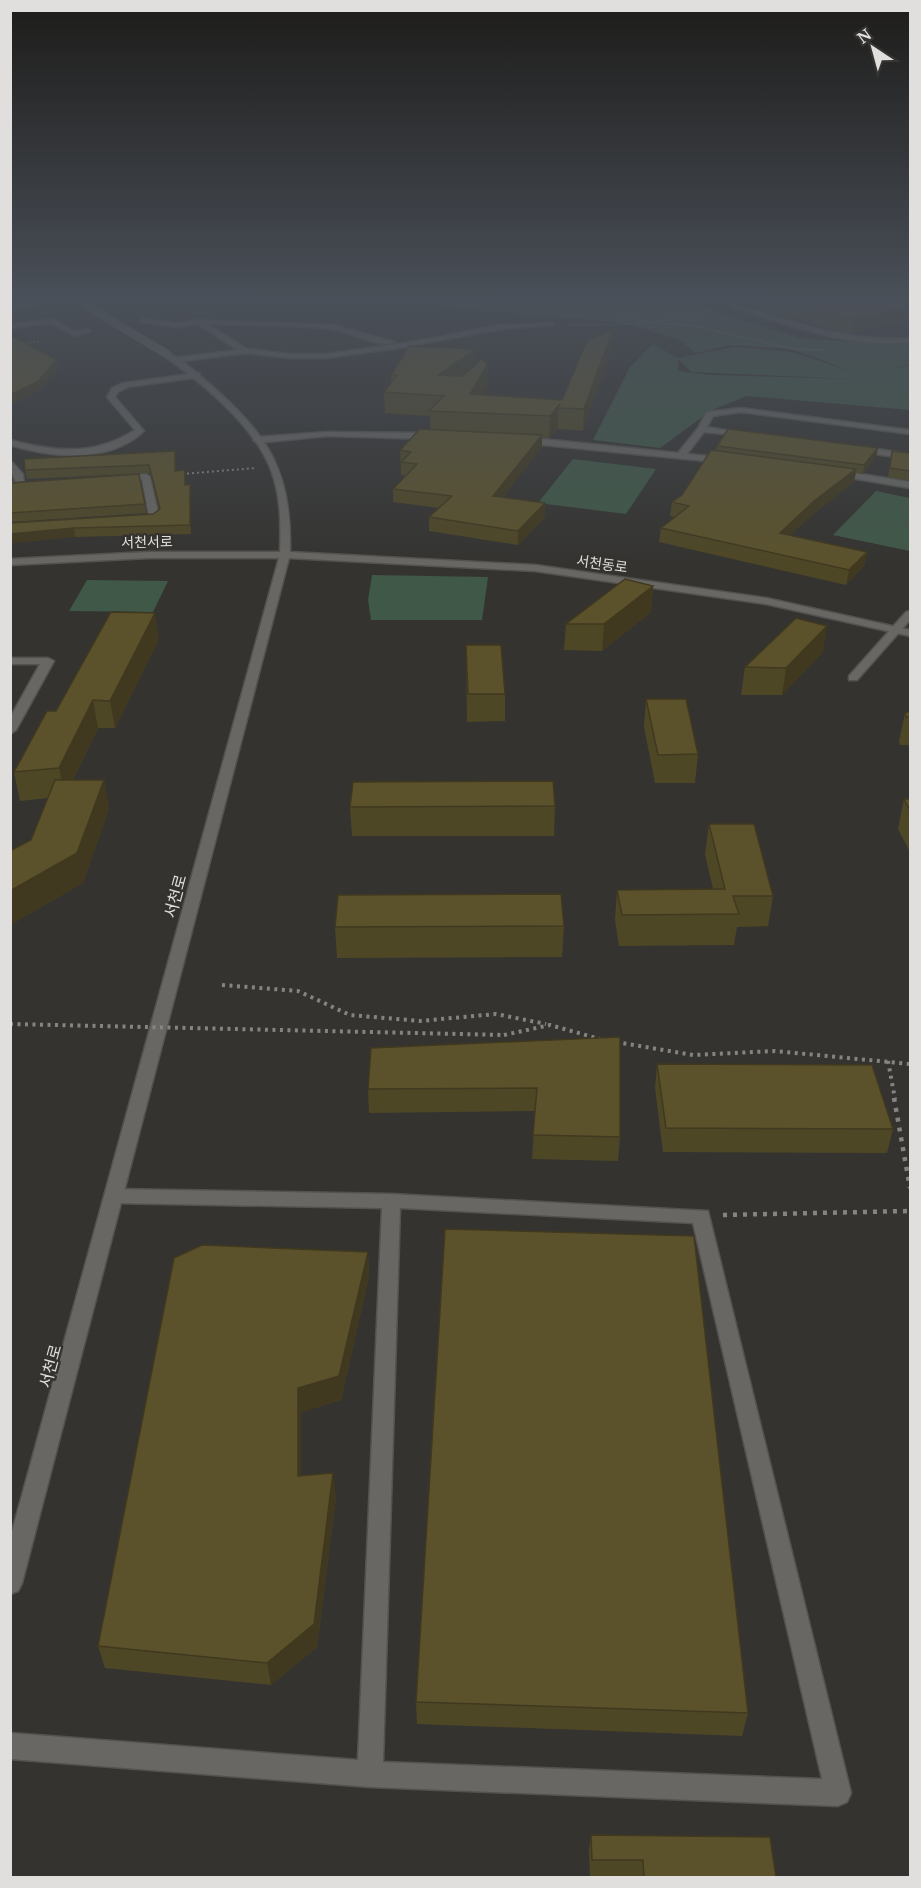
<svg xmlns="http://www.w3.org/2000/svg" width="921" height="1888" font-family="'Noto Serif','Noto Sans KR',serif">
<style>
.green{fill:#405847;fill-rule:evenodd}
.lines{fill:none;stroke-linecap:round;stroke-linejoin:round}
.lane-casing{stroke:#53524f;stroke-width:3}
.street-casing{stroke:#53524f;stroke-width:3}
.secondary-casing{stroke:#53524f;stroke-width:3}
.path-far3{stroke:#858481;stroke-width:1.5;stroke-dasharray:1.5 2;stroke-linecap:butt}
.path-far2{stroke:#858481;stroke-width:2;stroke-dasharray:2 3;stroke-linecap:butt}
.path-far1{stroke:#858481;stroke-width:4;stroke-dasharray:3 4.5;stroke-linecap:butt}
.path{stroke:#858481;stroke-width:4.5;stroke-dasharray:4 6;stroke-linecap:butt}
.lane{fill:#686763;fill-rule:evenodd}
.street{fill:#686763;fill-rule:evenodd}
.secondary{fill:#686763;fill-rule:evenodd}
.secondary-bridge-casing{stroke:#53524f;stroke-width:9;stroke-linecap:butt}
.path-bridge{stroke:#858481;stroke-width:4;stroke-dasharray:3 4.5;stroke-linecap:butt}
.secondary-bridge{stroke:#686763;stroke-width:8}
.wall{fill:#4e4726}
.shaded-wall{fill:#40391f}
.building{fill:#5b522c;stroke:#40391f;stroke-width:1.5}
.labels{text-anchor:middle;stroke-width:5;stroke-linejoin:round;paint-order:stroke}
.far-street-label{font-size:14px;fill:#e0dfdd;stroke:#343330}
.street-label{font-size:16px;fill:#e0dfdd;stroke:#343330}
</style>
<rect width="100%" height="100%" fill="#343330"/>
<!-- green -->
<path class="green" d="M402,302h298l-2,4 102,32 66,5 44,-2v23l-21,6 21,-5v45l-163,-14 -35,14 -52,38 -67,-8 37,-73 23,-23 25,14 56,-11 58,5 61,20 -61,-23 -62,-4 -35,8 -15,-13 -55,-17zM678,359l14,13 162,7 -146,-4 -30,-4z
M573,459l83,10 -30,45 -88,-11z
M876,491l34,7v53l-77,-16z
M372,575l116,2 -6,43h-111l-3,-20z
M87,580l81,1 -15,31 -84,-1z"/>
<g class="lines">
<!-- lane casing -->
<g class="lane-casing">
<path id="lane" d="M734,302h7l-3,3c58,18 111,37 172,33v4c-62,6 -120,-16 -178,-35z
M53,319l22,13 13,-3 3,2 -17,5 -22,-13 -42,5v-4z
M141,319l36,4 21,-3 136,5 61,17c-14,8 -47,-11 -63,-13 -38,-5 -86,-3 -125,-5l40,25 43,5h36l79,-11 96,-18 50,-2 3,2 -53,4 -96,18 -79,11h-36l-45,-5 -69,9 -3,-4 65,-8 -41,-26 -20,3 -38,-5z
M10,658h38l6,3 -38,69 -6,4v-16l30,-54h-30z"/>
</g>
<!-- street casing -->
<g class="street-casing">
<path id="street" d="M197,373h3v4l-72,10 -10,5 -3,5 29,34c-35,33 -91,27 -134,14v-5c45,12 85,16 125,-10l-28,-33 5,-9 11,-5z
M741,408l169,22v4l-169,-22 -28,4 -6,11 41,7 -4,2 -40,-4 -17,22 42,4v4l-3,1 -203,-20 -4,-3 4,-3 155,16 20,-25 9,-16z
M327,432l106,1 4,3 -4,3 -106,-3 -70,7 -4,-3 4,-3z
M857,446l53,8v5l-56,-8 -1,-2z
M10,460l13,14 1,12 -14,3v-6l6,-1 -6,-13z
M836,470l74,12v6l-77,-13 -1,-2z
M146,474l4,3 9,40c-5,4 -17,5 -23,3v-4l13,-1 -7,-35 -22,2 -4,-3 4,-3z
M910,611v9l-53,60h-8v-4l57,-64z
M114,1189l277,5 317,17 143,582 -4,9 -9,4 -468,-19 -360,-28v-26l348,27 24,-552 -268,-5 -6,-2 -3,-5 3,-5zM400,1208l293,15 129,556 -439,-17z"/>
</g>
<!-- secondary casing -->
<g class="secondary-casing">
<path id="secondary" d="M35,302h16l-41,8v-4z
M167,352c16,7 31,22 44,33 59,52 81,88 79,167l245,13 231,33 144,32v6l-144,-32 -231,-33 -246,-13 -267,1025 -4,8 -8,3v-55l269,-981h-130l-139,7v-6l139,-7h131c1,-28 1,-56 -9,-82 -17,-45 -69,-87 -107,-114z"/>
</g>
<!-- path-far3 -->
<path class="path-far3" d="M575,302l77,21 40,2 100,24 31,1
M659,322l63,-14
M567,325l79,-1
M23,344l16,-3"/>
<!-- path-far2 -->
<path class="path-far2" d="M182,474l74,-6"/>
<!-- path-far1 -->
<path class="path-far1" d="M222,985l76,6 52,24 70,6 76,-7 50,10
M504,1035l46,-10 50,14
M616,1042l77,13 82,-4 135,13
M888,1061l7,38"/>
<!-- path -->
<path class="path" d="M894,1098l16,90
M723,1215l187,-4"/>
<!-- lane -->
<use href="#lane" class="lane"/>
<!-- street -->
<use href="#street" class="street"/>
<!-- secondary -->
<use href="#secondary" class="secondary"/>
<!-- secondary-bridge casing -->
<g class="secondary-bridge-casing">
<path id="secondary-bridge" d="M80,302l87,52"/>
</g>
<!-- path-bridge -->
<path class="path-bridge" d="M10,1024l494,11"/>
<!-- secondary-bridge -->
<use href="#secondary-bridge" class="secondary-bridge"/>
</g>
<!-- wall -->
<path class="wall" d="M267,302h85l-1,3z
M757,302h153v17l-57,14 -26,-5 -70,-22z
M613,329l-1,20 -29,82 -25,-2v-1l-9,10h-7v9l-39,50 42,6v14l-27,28 -89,-14v-14l10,-9 -46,-6v-13l13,-13 -5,-1 -1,-25 30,-21v-13l-45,-3 -1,-21 7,-9v-8l85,-26v15h12v21l-6,10 80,5z
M717,446l159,11 -13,17 -7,-1 -2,9 -42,33 -22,20 77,17 -3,14 -18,19 -187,-43 2,-14 14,-11 -5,-1 2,-14 10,-7 34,-44z
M175,451l1,19h9l1,15 4,-1 1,50 -116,3 -65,6v-20l143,-9 6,-4 -9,-37 -123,6 -2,-9z
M892,451l18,2v28l-22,-4z
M10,483l135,21 1,9 -136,9z
M653,586l-2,26 -49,39 -38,-1 2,-26z
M159,639l-44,89h-17l-25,52h31l5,29 -26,74 -73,42v-74l21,-11 17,-42 -28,3 -6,-29 42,-61z
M466,645l39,49v27l-38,1z
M823,652l-41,43h-41l4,-28z
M646,699l52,55 -3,29h-40l-11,-56z
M910,711v34h-10l-1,-4 6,-28z
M904,799h6v53l-12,-23z
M555,806l-1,30h-202l-2,-29z
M709,824l64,72 -5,30 -31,1 -3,18 -115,1 -4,-26 2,-30 96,-1 -8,-35z
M564,926l-2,31 -225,1 -2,-31z
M620,1037v100l-2,24 -86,-2 3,-48 -166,2 -1,-24z
M657,1064l236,65 -6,24 -224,-1 -8,-64z
M368,1252l1,24 -28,124 -40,12v64l35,21 -19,150 -46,38 -166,-17 -7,-22z
M416,1702l332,11 -6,23 -325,-12z
M591,1835l185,43h-136l-1,-2h-49l-1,-25z"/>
<!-- shaded-wall -->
<path class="shaded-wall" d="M910,306v13l-57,14 2,-14z
M10,313h5l2,8 -7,1z
M613,329l-1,20 -29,82 1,-22z
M476,349v20l-38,26v-20z
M57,360l2,9 -20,22 -29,14v-10z
M488,364v21l-17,28 -1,-19z
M560,404l-2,4v19l-9,11 1,-22z
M542,435v12l-49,62v-13z
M878,448l-2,9 -13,17 1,-9z
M856,469l-2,13 -42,33 -34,32 2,-14 34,-32z
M190,484l1,9v41l-1,-9z
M545,503v14l-27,28v-14z
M74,528l1,9 -65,6v-9z
M867,552l-3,14 -18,19 3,-15z
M653,586l-2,26 -49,39 2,-27z
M155,613l4,26 -44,89 -5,-27z
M827,626l-4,26 -41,43 4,-27z
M93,700l5,28 -33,68 -6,-28z
M104,780l5,29 -26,74 -73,42v-34z
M368,1252l1,24 -28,124 -40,12v88l-3,-24v-88z
M333,1473l3,24 -19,150 -46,38 -4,-22z"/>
<!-- building -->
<path class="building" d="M789,302h121v4l-55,13 -26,-4z
M613,329l-29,80 -26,-1 2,-4 -10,12 -121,-5 15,-15 -60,-4 13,-17h-6l18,-29 67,3 -38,26 25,1 18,-17 7,5 -18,30 92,6 25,-59z
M10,335l47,25 -20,22 -27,13z
M420,429l122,6 -49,61 52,7 -27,28 -89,-14 23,-21 -59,-7 24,-25 -16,-2 10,-10 -11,-2z
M728,429l150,19 -14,17 -147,-19z
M711,450l145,19 -42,32 -34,32 87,19 -18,18 -188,-42 28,-22 -17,-4 10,-7z
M175,451v20l10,-1v15l5,-1v41l-116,3 -64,6v-11l143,-9 7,-5 -11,-44 -124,5 -1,-11z
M892,451l18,2v18l-20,-3z
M139,474l6,30 -135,9v-30z
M625,579l28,7 -49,38h-38z
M111,612l44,1 -45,88 -17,-1 -34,68 -45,4 33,-61h9z
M796,618l31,8 -41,42 -41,-1z
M466,645h35l4,49h-37z
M646,699h40l12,55 -40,1z
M910,711v6h-4l-1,-4z
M55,780h49l-27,73 -67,38v-40l21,-11z
M553,781l2,25 -205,1 3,-25z
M904,799h6v11z
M709,824h45l19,72h-40l6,18 -117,1 -5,-25 108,-1z
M561,894l3,32 -229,1 3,-32z
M620,1037v100l-87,-2 4,-47 -169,1 3,-41z
M657,1064l215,1 21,64 -227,-1z
M445,1229l249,7 54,477 -332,-11z
M202,1245l166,7 -29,124 -41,12v88l35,-3 -19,151 -47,39 -169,-17 76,-388z
M591,1835l179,2 6,41h-132l-1,-18h-51z"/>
<!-- sky -->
<linearGradient id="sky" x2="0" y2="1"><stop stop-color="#1d1c1a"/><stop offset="0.53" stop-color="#4a5059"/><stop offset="1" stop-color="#4a5059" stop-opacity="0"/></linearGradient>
<rect width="921" height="566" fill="url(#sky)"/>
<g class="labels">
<!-- far-street labels -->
<g class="far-street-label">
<text transform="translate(147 542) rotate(-1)" y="5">서천서로</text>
<text transform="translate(602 564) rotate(8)" y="5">서천동로</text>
</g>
<!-- street labels -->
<g class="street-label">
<text transform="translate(175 896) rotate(-75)" y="6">서천로</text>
<text transform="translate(50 1366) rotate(-75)" y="6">서천로</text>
</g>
</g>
<!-- border -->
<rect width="921" height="1888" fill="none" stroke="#e0dfdd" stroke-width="24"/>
<!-- north arrow -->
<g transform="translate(873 48) rotate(324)" stroke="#343330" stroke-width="4.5" paint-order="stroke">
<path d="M0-4.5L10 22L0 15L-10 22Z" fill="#e0dfdd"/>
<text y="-9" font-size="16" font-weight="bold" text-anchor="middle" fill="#e0dfdd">N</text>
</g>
</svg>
